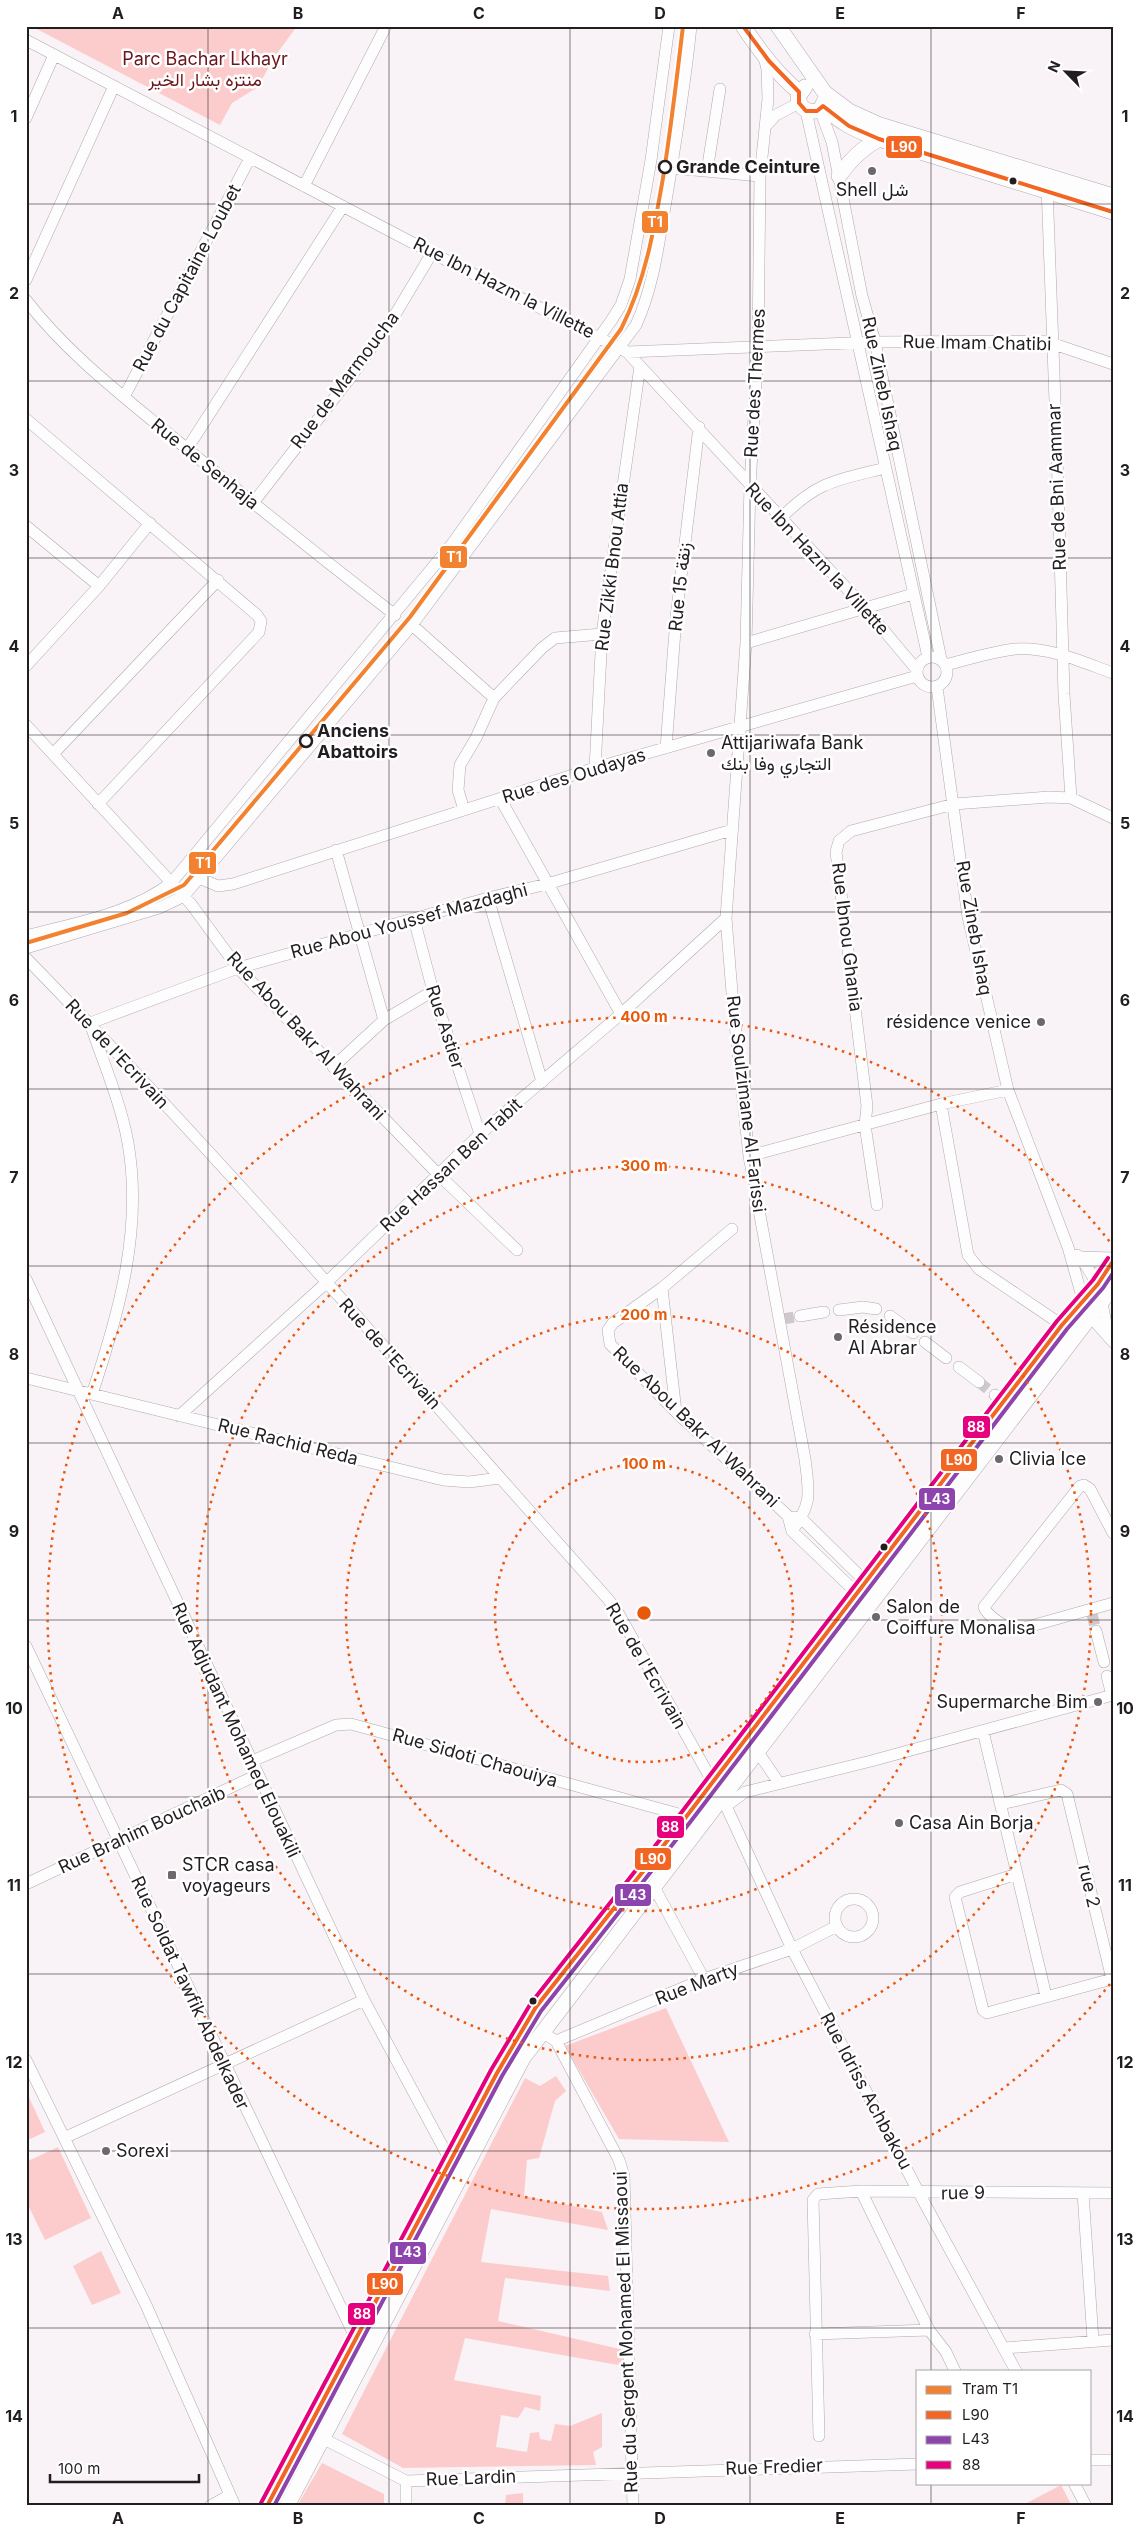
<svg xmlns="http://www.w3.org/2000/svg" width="1139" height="2532" font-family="Inter,Vazirmatn,sans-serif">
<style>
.green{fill:#fccccc}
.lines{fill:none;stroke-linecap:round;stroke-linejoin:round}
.minor-tunnel{stroke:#cec7cb;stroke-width:11;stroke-dasharray:11 5.5;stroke-linecap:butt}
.minor-casing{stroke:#afaaad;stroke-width:12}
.major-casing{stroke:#afaaad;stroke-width:16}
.minor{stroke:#fefdfe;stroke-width:11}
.major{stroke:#fefdfe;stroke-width:15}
.bus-1-casing{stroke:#fff;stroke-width:8}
.bus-2-casing{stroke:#fff;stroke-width:8}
.bus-3-casing{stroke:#fff;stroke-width:8}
.bus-1{stroke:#f26522;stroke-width:4}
.bus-2{stroke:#8e44ad;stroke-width:4}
.bus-3{stroke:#e5007d;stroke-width:4}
.tram-1-casing{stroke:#fff;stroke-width:8}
.tram-1{stroke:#f38230;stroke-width:4}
.grid{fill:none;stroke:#221d20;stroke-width:1;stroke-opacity:0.55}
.ring{fill:none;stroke:#e8590c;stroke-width:2.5;stroke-dasharray:2.5 5}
.stop-dot{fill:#fff;stroke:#221d20;stroke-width:2.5}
.poi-dot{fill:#6d686b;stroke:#fff;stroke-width:2}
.bus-dot{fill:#221d20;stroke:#fff;stroke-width:2}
.labels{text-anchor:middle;stroke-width:5;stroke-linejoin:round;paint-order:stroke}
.park-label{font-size:18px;fill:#6b161d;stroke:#fff}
.stop-label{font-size:18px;font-weight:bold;fill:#221d20;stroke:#fff;text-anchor:start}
.poi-label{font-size:18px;fill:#221d20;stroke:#fff;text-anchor:start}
.street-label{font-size:18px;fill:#221d20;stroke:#fff}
.centre{fill:#e8590c;stroke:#fff;stroke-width:2.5}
.ring-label{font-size:15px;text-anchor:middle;font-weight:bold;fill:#e8590c;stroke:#fff;stroke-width:5;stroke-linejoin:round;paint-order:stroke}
.line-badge{stroke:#fff;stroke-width:2}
.badge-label{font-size:14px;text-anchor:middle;font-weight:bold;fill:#fff}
.neatline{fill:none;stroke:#221d20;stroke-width:2}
.grid-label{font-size:16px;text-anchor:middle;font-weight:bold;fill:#221d20}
</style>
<rect width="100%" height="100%" fill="#f9f2f6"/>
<!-- green -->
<path class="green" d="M31,26h266l-24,33 -15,28 -26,16 -12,22z
M666,2008l63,134 -110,-3 -54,-93z
M556,2076l10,15 -11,10 -16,57 -12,2 -3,36 78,16 6,18 -117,-21 -10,53 127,14 2,15 -105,-13 -7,43 126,29v16l-159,-28 -11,42 87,16 -1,15 -15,-4 -7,11 -17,-3 -5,32 31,5 3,-19 9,-1 1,7 11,2 4,-17 15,2 32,-13v34l-9,5 3,13 -193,3 -61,-34 183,-356 15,8z
M26,2091l19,41 -19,9z
M58,2147l33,71 -46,22 -19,-39v-39z
M101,2251l20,42 -29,12 -19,-39z
M322,2463l62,31v12h-87z
M1061,2485l11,21h-51z
M523,2493v13h-18l1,-11z"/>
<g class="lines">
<!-- minor-tunnel -->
<path class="minor-tunnel" d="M783,1319l17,-3
M979,1382l16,13
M1092,1614l4,17"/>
<!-- minor casing -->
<g class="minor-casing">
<path id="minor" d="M26,40l406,213 195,99 238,256 52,62
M764,57l3,12 1,30 -8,77 -2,171 -8,139 -4,157 -20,275 7,87 16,151 56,303c4,34 8,43 -13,72
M820,110l12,32 30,154 13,46 66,317
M806,111l122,546
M26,118l28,-63
M765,127l11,-12 23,-12
M672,168l88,8
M707,171l13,-82
M304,186l82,-160
M1047,186l11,297 6,211 7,104
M26,280l88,-194
M26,300c40,52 93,93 144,135 74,61 149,121 225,180
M627,352l248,-10 170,-1 68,23
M124,397l126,-239
M26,419l231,196 4,6 -2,11 -161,172
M187,449l156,-243
M253,503l97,-125 46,-65 36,-60
M780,519c37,-38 57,-39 105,-51
M26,526l73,60
M412,625l82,73
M746,643l167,-49
M917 672a15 15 0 1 1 30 0a15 15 0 1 1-30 0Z
M946,665c22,-6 45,-13 69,-16 33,-3 67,13 98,24
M26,666l73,-80 51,-63
M937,687l31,230 40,173 60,157 15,53 7,16 23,26
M26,725l165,179 47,64 200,206 79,76
M666,748l10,-130 23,-191
M53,754l165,-174
M595,768l7,-134 38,-268
M501,800l120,214
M464,810l-6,-20 2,-25 16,-27 18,-40 48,-50 13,-10 47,-4
M336,850l48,170
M199,878l19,8 15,-2 362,-116 322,-92
M488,898l54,184
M414,919l19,72 47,143
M26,936c48,-13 106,-22 146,-54l280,-338 159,-223 10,-16 9,-26 21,-119 18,-134
M26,948l133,-40 25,-12 228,-271 224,-300c17,-37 22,-78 29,-118 10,-60 20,-120 26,-181
M26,958c201,206 389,425 581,640l9,11 110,197 19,-14 126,-31 242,-66
M333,1067l51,-47 49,-29
M941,1104l27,151 11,14 83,56
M749,1156l192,-52 67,-14
M877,1205l-12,-80 2,-19 -31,-254 3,-11 12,-10 103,-27 95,-7 22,1 42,20
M732,1229l-70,59 -49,35 -5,7 2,14 66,68 112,104 4,15 71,68
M1077,1255c23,23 26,51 31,81
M26,1279l338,721 87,162 10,11
M662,1288l14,124
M839,1310l24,-3 13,2
M800,1316l24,-4
M890,1316l23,17
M925,1342l21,16
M959,1367l20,15
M26,1378l417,102 26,2 31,-4
M92,1394c27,-81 51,-165 36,-251 -7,-40 -25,-81 -38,-120l148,-55 250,-70 59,-14 185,-54
M995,1395l8,6
M179,1416l147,-133 154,-149 141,-120 105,-96
M794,1517l7,1 77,76
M1113,1533l-23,-44 -6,-4 -4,1 -96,121c3,9 23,22 33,23l96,-27
M1096,1631l8,31
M26,1646l330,693
M1107,1676l5,19
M983,1731l63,265
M758,1752l21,31
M250,1762l86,-37 15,-1 353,97
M1001,1804l60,-14 6,4 45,185 -125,34 -4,-3 -28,-113 5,-5 57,-18
M726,1806l66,143 127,244 97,178
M26,1884l231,-109
M654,1887l50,92
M835 1918a19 19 0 1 1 38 0a19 19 0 1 1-38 0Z
M542,2032l14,9 63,119 5,16 9,330
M556,2041l148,-62 88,-30 45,-23
M26,2060l120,245 89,201
M64,2138l300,-138
M861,2191l68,139 17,22 9,19
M1083,2193l10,147
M815,2334l114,-4
M1004,2348l109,-8
M819,2436l-6,-236 5,-6 43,-3 252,2
M322,2438l84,43 512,-17
M1090,2460h23
M406,2481v25
M1074,2483l12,23
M210,2506l20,-11"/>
</g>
<!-- major casing -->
<g class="major-casing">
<path id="major" d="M743,26c17,25 33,47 56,66
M778,26l47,67 24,18 31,14 233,71
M805,87l-7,10c2,12 10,17 22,13l6,-12
M823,106c17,17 34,25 56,33l234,73
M839,176c11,-16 23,-28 40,-37
M1080,1259l33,1
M267,2506l230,-433 39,-66 150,-190 376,-492 36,-41 15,-23
M287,2506l236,-448 590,-771"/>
</g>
<!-- minor -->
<use href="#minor" class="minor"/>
<!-- major -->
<use href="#major" class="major"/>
<!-- bus-1 casing -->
<g class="bus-1-casing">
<path id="bus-1" d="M743,26l26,35 30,31v11l7,8h11l6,-5 26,20 30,13 234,73
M267,2506l230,-433 39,-66 150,-190 376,-492 36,-41 15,-23"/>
</g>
<!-- bus-2 casing -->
<g class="bus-2-casing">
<path id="bus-2" d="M274,2506l228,-430 39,-65 150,-190 376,-492 36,-41 10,-15"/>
</g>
<!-- bus-3 casing -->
<g class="bus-3-casing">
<path id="bus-3" d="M261,2503l230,-433 40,-67 150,-190 376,-492 36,-41 15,-22"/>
</g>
<!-- bus-1 -->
<use href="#bus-1" class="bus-1"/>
<!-- bus-2 -->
<use href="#bus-2" class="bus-2"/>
<!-- bus-3 -->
<use href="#bus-3" class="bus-3"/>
<!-- tram-1 casing -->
<g class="tram-1-casing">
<path id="tram-1" d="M26,943l101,-30 57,-28 226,-268 211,-288c24,-47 33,-99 42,-151 8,-50 14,-101 20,-152"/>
</g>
<!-- tram-1 -->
<use href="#tram-1" class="tram-1"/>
</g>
<!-- grid -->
<path class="grid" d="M208,26v2480M389,26v2480M570,26v2480M750,26v2480M931,26v2345M26,204h1087M26,381h1087M26,558h1087M26,735h1087M26,912h1087M26,1089h1087M26,1266h1087M26,1443h1087M26,1620h1087M26,1797h1087M26,1974h1087M26,2151h1087M26,2328h1087M931,2483v23"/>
<!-- distance rings -->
<g class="ring">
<circle cx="644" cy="1613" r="149"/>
<circle cx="644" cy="1613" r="298"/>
<circle cx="644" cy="1613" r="447"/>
<path d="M1110 1984A596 596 0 1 1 1110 1242"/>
</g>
<!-- markers -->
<g class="stop-dot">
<circle cx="665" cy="167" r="6"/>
<circle cx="306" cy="741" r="6"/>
</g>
<g class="poi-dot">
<circle cx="872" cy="171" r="5"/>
<circle cx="711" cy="753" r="5"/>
<circle cx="1041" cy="1022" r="5"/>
<circle cx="838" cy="1337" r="5"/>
<circle cx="999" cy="1459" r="5"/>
<circle cx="876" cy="1617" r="5"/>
<circle cx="1098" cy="1702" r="5"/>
<circle cx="899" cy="1823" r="5"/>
<rect x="167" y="1870" width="10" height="10" rx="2.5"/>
<circle cx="106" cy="2151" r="5"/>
</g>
<g class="bus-dot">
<circle cx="1013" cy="181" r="4.5"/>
<circle cx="884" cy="1547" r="4.5"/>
<circle cx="533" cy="2001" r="4.5"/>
</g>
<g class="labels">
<!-- park labels -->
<g class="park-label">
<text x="205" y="65">Parc Bachar Lkhayr<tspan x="205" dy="21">منتزه بشار الخير</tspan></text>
</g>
<!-- stop labels -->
<g class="stop-label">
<text x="676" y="173">Grande Ceinture</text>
<text x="317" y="737">Anciens<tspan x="317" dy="21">Abattoirs</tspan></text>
</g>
<!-- poi labels -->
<g class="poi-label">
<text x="872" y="196" text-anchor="middle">Shell شل</text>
<text x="721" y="749">Attijariwafa Bank<tspan x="721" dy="21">التجاري وفا بنك</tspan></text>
<text x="1031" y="1028" text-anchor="end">résidence venice</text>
<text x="848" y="1333">Résidence<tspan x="848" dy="21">Al Abrar</tspan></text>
<text x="1009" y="1465">Clivia Ice</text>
<text x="886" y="1613">Salon de<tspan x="886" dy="21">Coiffure Monalisa</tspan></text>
<text x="1088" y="1708" text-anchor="end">Supermarche Bim</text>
<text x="909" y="1829">Casa Ain Borja</text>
<text x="182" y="1871">STCR casa<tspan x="182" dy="21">voyageurs</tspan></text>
<text x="116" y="2157">Sorexi</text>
</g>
<!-- street labels -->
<g class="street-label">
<text transform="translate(187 278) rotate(-62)" y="6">Rue du Capitaine Loubet</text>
<text transform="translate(504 288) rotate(27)" y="6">Rue Ibn Hazm la Villette</text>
<text transform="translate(977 343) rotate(1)" y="6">Rue Imam Chatibi</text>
<text transform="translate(345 380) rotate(-53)" y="6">Rue de Marmoucha</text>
<text transform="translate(755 383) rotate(-87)" y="6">Rue des Thermes</text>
<text transform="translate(882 384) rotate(78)" y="6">Rue Zineb Ishaq</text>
<text transform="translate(205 464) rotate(39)" y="6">Rue de Senhaja</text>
<text transform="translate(1057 487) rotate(-92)" y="6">Rue de Bni Aammar</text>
<text transform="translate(817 559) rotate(47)" y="6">Rue Ibn Hazm la Villette</text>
<text transform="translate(612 567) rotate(-83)" y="6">Rue Zikki Bnou Attia</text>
<text transform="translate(680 587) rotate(-84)" y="6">Rue 15 زنقة</text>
<text transform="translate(574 776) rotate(-17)" y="6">Rue des Oudayas</text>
<text transform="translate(409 921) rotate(-15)" y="6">Rue Abou Youssef Mazdaghi</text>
<text transform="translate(974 928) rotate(80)" y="6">Rue Zineb Ishaq</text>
<text transform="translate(847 937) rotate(83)" y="6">Rue Ibnou Ghania</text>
<text transform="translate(445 1027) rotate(72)" y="6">Rue Astier</text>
<text transform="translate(306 1036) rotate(47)" y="6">Rue Abou Bakr Al Wahrani</text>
<text transform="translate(117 1054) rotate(47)" y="6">Rue de l'Ecrivain</text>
<text transform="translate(746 1104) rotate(83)" y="6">Rue Soulzimane Al Farissi</text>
<text transform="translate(451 1165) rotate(-43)" y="6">Rue Hassan Ben Tabit</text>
<text transform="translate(390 1354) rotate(48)" y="6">Rue de l'Ecrivain</text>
<text transform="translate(696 1427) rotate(44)" y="6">Rue Abou Bakr Al Wahrani</text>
<text transform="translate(288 1442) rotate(14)" y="6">Rue Rachid Reda</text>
<text transform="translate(646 1666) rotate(60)" y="6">Rue de l'Ecrivain</text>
<text transform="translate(236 1730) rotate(65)" y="6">Rue Adjudant Mohamed Elouakili</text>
<text transform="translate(475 1758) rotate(16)" y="6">Rue Sidoti Chaouiya</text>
<text transform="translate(142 1830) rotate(-25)" y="6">Rue Brahim Bouchaib</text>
<text transform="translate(1089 1886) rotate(77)" y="6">rue 2</text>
<text transform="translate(697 1984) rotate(-21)" y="6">Rue Marty</text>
<text transform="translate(190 1993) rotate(65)" y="6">Rue Soldat Tawfik Abdelkader</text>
<text transform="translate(866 2091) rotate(62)" y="6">Rue Idriss Achbakou</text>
<text transform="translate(963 2193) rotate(-1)" y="6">rue 9</text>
<text transform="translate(626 2332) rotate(-92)" y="6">Rue du Sergent Mohamed El Missaoui</text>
<text transform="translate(774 2467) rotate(-2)" y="6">Rue Fredier</text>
<text transform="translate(471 2478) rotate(-2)" y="6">Rue Lardin</text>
</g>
</g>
<circle cx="644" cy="1613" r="8" class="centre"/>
<g class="ring-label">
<text x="644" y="1022">400 m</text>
<text x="644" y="1171">300 m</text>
<text x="644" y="1320">200 m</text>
<text x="644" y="1469">100 m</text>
</g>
<g class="line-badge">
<rect x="885" y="135" width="38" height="24" rx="5" fill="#f26522"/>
<rect x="641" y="210" width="28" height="24" rx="5" fill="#f38230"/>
<rect x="439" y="545" width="29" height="24" rx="5" fill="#f38230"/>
<rect x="188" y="851" width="29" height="24" rx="5" fill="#f38230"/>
<rect x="962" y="1415" width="29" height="24" rx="5" fill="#e5007d"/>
<rect x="940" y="1448" width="38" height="24" rx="5" fill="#f26522"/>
<rect x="918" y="1487" width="38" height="24" rx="5" fill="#8e44ad"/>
<rect x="656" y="1815" width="29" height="24" rx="5" fill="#e5007d"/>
<rect x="634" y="1847" width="38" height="24" rx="5" fill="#f26522"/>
<rect x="614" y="1883" width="38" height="24" rx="5" fill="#8e44ad"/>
<rect x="389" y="2241" width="38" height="24" rx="5" fill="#8e44ad"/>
<rect x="366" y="2272" width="38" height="24" rx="5" fill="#f26522"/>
<rect x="347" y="2302" width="29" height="24" rx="5" fill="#e5007d"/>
</g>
<g class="badge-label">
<text x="904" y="152">L90</text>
<text x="655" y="227">T1</text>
<text x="454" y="562">T1</text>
<text x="203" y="868">T1</text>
<text x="976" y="1432">88</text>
<text x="959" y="1465">L90</text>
<text x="937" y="1504">L43</text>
<text x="670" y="1832">88</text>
<text x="653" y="1864">L90</text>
<text x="633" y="1900">L43</text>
<text x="408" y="2257">L43</text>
<text x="385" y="2289">L90</text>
<text x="362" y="2319">88</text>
</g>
<!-- border -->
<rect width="1139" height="2532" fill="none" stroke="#ffffff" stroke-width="55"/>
<!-- legend -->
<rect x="916" y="2370" width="175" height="115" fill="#ffffff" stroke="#a7a5a6"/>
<rect x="926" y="2386" width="25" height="8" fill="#f38230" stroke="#a7a5a6"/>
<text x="962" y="2394" font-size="15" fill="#221d20">Tram T1</text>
<rect x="926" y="2411" width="25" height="8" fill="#f26522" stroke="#a7a5a6"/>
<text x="962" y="2420" font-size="15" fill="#221d20">L90</text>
<rect x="926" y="2436" width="25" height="8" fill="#8e44ad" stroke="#a7a5a6"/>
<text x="962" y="2444" font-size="15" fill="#221d20">L43</text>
<rect x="926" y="2461" width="25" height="8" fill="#e5007d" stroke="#a7a5a6"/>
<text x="962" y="2470" font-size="15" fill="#221d20">88</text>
<!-- north arrow -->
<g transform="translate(1066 72) rotate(294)" stroke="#ffffff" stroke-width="4" paint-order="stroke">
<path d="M0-4L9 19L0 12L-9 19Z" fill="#221d20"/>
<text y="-8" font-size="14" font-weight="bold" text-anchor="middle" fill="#221d20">N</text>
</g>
<!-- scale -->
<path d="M50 2474v8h149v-8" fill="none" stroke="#221d20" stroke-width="2.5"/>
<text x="58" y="2474" font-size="15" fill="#221d20" stroke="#ffffff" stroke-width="4" paint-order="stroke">100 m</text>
<rect x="28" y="28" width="1084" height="2476" class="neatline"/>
<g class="grid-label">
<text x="118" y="19">A</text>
<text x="298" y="19">B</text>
<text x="479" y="19">C</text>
<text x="660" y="19">D</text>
<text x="840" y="19">E</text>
<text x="1021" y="19">F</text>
<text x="14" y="122">1</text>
<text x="1125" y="122">1</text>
<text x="14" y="299">2</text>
<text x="1125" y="299">2</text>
<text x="14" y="476">3</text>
<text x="1125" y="476">3</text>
<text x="14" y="652">4</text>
<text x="1125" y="652">4</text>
<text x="14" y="829">5</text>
<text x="1125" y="829">5</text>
<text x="14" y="1006">6</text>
<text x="1125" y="1006">6</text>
<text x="14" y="1183">7</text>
<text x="1125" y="1183">7</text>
<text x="14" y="1360">8</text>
<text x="1125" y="1360">8</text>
<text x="14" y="1537">9</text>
<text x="1125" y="1537">9</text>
<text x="14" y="1714">10</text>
<text x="1125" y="1714">10</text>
<text x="14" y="1891">11</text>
<text x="1125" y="1891">11</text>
<text x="14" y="2068">12</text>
<text x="1125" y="2068">12</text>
<text x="14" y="2245">13</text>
<text x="1125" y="2245">13</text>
<text x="14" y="2422">14</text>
<text x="1125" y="2422">14</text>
<text x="118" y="2524">A</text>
<text x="298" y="2524">B</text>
<text x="479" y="2524">C</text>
<text x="660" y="2524">D</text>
<text x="840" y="2524">E</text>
<text x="1021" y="2524">F</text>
</g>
</svg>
